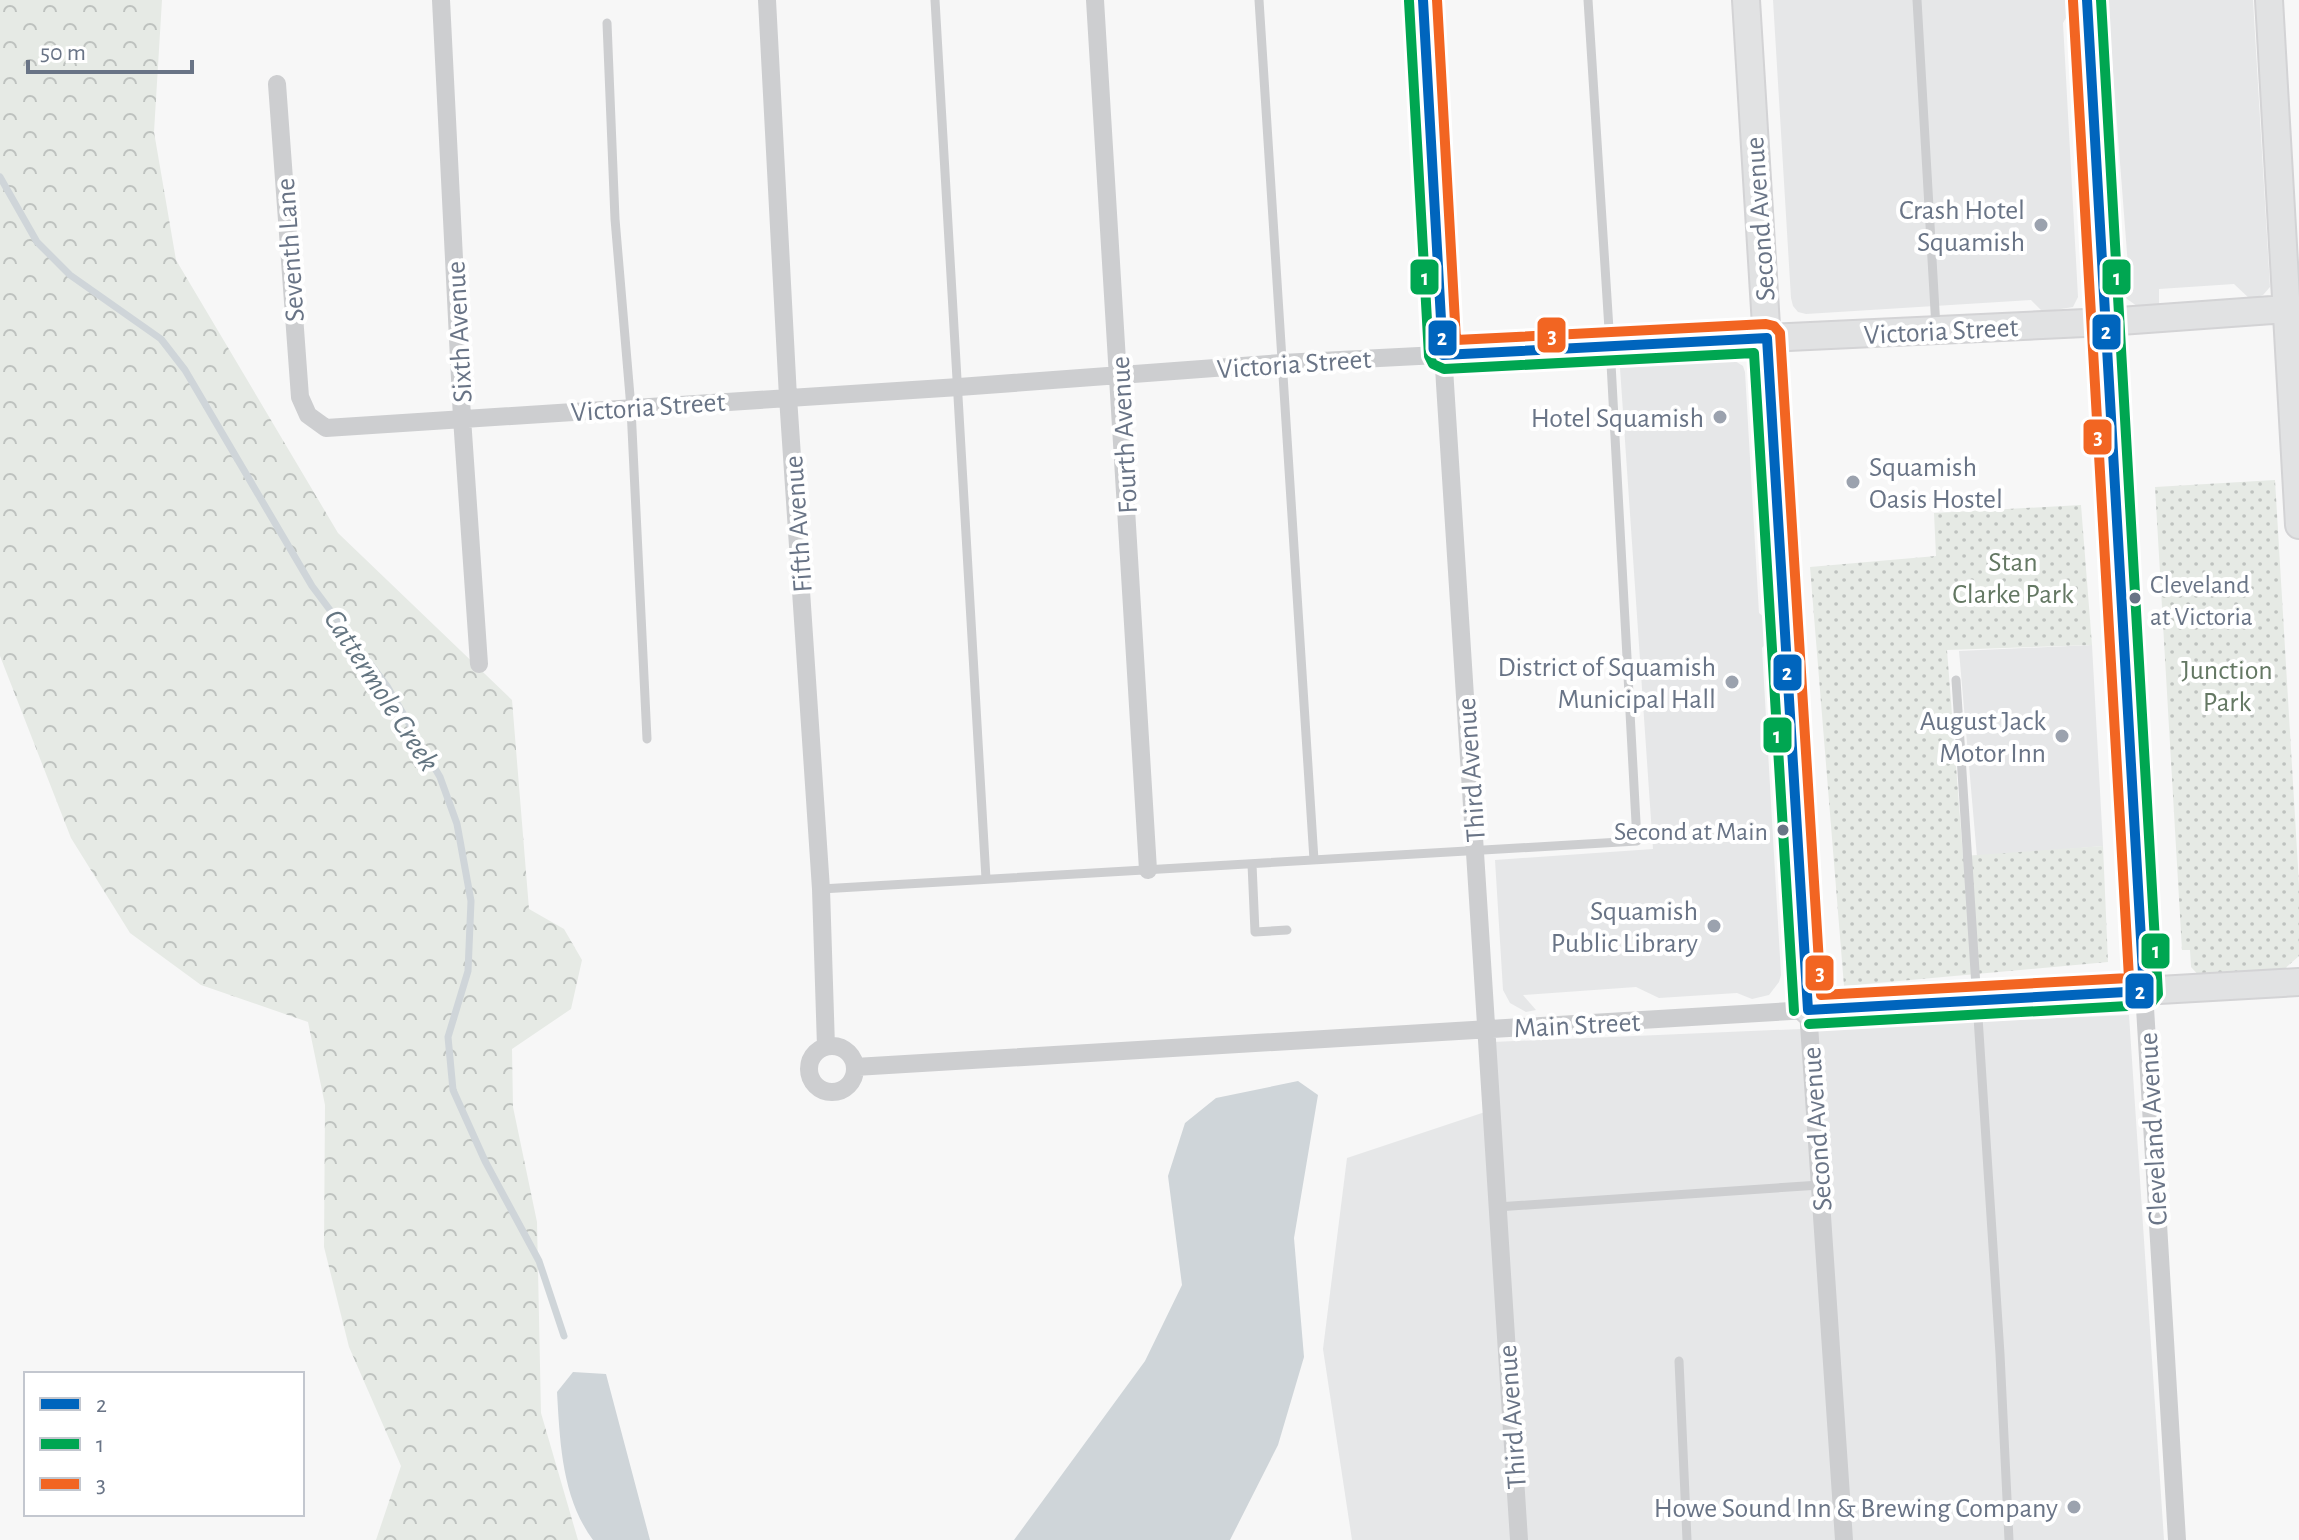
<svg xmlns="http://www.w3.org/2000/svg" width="2299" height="1540" font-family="'Alegreya Sans',sans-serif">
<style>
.built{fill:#e6e7e8}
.forest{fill:url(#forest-crowns)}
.park{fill:url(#park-dots)}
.water{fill:#cfd5d9}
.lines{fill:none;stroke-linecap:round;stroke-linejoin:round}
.stream{stroke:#cfd5d9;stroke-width:7}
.secondary-casing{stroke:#d3d3d5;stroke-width:30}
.lane{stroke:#cdced0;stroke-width:9}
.street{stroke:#cdced0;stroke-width:18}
.secondary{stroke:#e1e2e3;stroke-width:26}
.bus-1-casing{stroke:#fff;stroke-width:16}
.bus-2-casing{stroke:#fff;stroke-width:16}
.bus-3-casing{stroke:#fff;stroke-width:16}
.bus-1{stroke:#0065bd;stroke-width:10}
.bus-2{stroke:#00a651;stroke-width:10}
.bus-3{stroke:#f26522;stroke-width:10}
.poi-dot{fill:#9ba2ae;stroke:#fff;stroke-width:3}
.bus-dot{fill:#697486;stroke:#fff;stroke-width:3}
.labels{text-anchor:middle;stroke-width:8;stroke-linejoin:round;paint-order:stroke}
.bus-label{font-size:26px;fill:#697486;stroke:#fff;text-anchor:start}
.poi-label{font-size:28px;fill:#697486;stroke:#fff;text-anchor:end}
.street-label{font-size:28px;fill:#697486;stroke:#fff}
.park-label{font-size:28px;fill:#647863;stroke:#fff}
.water-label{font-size:30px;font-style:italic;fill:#647581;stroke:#fff}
.line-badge{stroke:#fff;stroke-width:3}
.badge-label{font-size:22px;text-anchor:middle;font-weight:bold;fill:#fff}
</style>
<defs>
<pattern id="forest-crowns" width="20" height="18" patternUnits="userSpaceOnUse" patternTransform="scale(2)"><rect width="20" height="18" fill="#e6eae5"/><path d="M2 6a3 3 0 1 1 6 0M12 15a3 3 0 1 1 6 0" fill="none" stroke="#bec2bf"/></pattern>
<pattern id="park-dots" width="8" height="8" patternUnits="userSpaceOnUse" patternTransform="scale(2)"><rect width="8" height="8" fill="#e6eae5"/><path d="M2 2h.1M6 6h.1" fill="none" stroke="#bec2bf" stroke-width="1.8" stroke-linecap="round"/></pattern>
</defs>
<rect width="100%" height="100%" fill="#f7f7f7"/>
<!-- built -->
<path class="built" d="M1773,0h296l1,11 -7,12 15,274 -5,10 -30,5 -12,-12 -225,14 -8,-2 -5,-6 -2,-8z
M2099,0h154l17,287 -7,8 -13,4 -16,-15 -75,5v15l-22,2 -10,-7 -3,-7 -1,-11 6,-2 -20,-259 -9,-10z
M1735,361l8,5 2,6 14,241 10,8 1,17 -8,10 19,327 -2,7 -10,13 -17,4 -15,-6 -78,5 -23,-11 -113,8 13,15 -10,2 -16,-9 -7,-13 -8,-130 158,-11 -33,-481z
M2092,645l11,201 -126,11 -18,-206z
M2129,1015l35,525h-812l-29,-191 24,-191 141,-47 5,-69z"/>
<!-- forest -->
<path class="forest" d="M0,0h162l-8,132 22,128 162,273 174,167 17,209 35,20 18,31 -11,49 -59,40 1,58 24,115 4,191 37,127h-202l25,-74 -52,-119 -25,-100 1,-142 -17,-83 -107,-37 -71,-52 -59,-95 -71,-182z"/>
<!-- park -->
<path class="park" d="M2275,480l24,404v72l-18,16 -79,7 -11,-12 -1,-17h-8l-27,-463z
M2081,505l11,140 -145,5 16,206 140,-10 5,116 -264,24 -34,-419 126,-11 -2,-43z"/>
<!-- water -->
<path class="water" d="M1298,1081l20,14 -24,143 10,119 -26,88 -48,95h-216l131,-179 37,-76 -14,-109 17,-53 31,-25z
M573,1372l33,2 44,166h-57c-31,-42 -33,-97 -36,-148z"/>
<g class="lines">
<!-- stream -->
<path class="stream" d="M0,177l37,65 33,33 91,64 24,31 127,216 75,100 53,91 17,47 14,77 -3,70 -20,66 5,53 32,71 54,100 25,75"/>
<!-- secondary casing -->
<g class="secondary-casing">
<path id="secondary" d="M1746,0l62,1010 491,-28
M2087,0l57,991
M2269,0l30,525
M1767,338l339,-16 180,-13"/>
</g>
<!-- lane -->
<path class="lane" d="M935,0l51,879
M1259,0l55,860
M1917,0l19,328
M607,23l8,196 16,189 16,331
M1956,680l44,674 9,186
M1252,864l3,68 32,-2
M821,889l816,-48 -27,-496 -22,-345
M1497,1207l323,-22
M1679,1361l8,179"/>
<!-- street -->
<path class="street" d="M441,0l21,418 17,246
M767,0l21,397 33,492 5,158
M1095,0l53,870
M1423,0l22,384 74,1156
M277,84l23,313 8,18 18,13 633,-41 323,-24 485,-25
M2144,991l33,549
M809 1069a23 23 0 1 1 46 0a23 23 0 1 1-46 0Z
M855,1067l953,-57 36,530"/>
<!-- secondary -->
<use href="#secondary" class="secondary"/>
<!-- bus-1 casing -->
<g class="bus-1-casing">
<path id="bus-1" d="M1423,0l20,355 324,-17 41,672
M1808,1010l336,-19 -57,-991"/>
</g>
<!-- bus-2 casing -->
<g class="bus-2-casing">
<path id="bus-2" d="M1409,1l20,355 4,8 11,5 310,-16 40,658
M1809,1024l336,-19 7,-3 6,-8 -57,-994"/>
</g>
<!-- bus-3 casing -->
<g class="bus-3-casing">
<path id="bus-3" d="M1437,0l19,340 310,-16 8,2 6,7 41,662 308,-17 -56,-977"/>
</g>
<!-- bus-1 -->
<use href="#bus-1" class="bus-1"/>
<!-- bus-2 -->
<use href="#bus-2" class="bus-2"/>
<!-- bus-3 -->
<use href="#bus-3" class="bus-3"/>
</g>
<!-- markers -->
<g class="poi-dot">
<circle cx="2041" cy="225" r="8"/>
<circle cx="1720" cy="417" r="8"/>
<circle cx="1853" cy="482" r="8"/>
<circle cx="1732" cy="682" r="8"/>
<circle cx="2062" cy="736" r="8"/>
<circle cx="1714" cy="926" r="8"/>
<circle cx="2074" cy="1507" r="8"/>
</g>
<g class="bus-dot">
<circle cx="2135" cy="598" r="7"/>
<circle cx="1783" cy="830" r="7"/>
</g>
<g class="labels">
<!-- bus labels -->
<g class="bus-label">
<text x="2150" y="593">Cleveland<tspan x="2150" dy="32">at Victoria</tspan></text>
<text x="1768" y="840" text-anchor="end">Second at Main</text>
</g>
<!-- poi labels -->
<g class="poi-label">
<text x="2025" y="219">Crash Hotel<tspan x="2025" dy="32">Squamish</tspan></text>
<text x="1704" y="427">Hotel Squamish</text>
<text x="1869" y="476" text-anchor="start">Squamish<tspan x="1869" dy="32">Oasis Hostel</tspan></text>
<text x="1716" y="676">District of Squamish<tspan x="1716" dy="32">Municipal Hall</tspan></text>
<text x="2046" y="730">August Jack<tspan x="2046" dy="32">Motor Inn</tspan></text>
<text x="1698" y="920">Squamish<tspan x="1698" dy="32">Public Library</tspan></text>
<text x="2058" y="1517">Howe Sound Inn &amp; Brewing Company</text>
</g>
<!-- street labels -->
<g class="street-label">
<text transform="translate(1759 219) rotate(-94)" y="10">Second Avenue</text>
<text transform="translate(289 250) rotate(-94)" y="10">Seventh Lane</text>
<text transform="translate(1941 330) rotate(-3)" y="10">Victoria Street</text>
<text transform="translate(458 332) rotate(-93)" y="10">Sixth Avenue</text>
<text transform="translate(1294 363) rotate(-4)" y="10">Victoria Street</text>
<text transform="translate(648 406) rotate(-4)" y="10">Victoria Street</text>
<text transform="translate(1123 435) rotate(-93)" y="10">Fourth Avenue</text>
<text transform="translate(797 524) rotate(-94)" y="10">Fifth Avenue</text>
<text transform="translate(1470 770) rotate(-94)" y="10">Third Avenue</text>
<text transform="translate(1577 1024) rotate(-3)" y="10">Main Street</text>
<text transform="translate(1816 1129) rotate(-94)" y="10">Second Avenue</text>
<text transform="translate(2152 1129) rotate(-93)" y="10">Cleveland Avenue</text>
<text transform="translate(1511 1417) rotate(-94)" y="10">Third Avenue</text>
</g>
<!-- park labels -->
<g class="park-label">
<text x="2013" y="571">Stan<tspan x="2013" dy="32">Clarke Park</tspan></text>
<text x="2227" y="679">Junction<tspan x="2227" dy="32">Park</tspan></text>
</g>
<!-- water labels -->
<g class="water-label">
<text transform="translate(382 690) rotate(57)" y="10">Cattermole Creek</text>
</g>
</g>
<g class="line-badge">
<rect x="2101" y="258" width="31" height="38" rx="8" fill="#00a651"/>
<rect x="1409" y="258" width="31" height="38" rx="8" fill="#00a651"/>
<rect x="2091" y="313" width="31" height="38" rx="8" fill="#0065bd"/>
<rect x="1536" y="316" width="31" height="38" rx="8" fill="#f26522"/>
<rect x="1427" y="319" width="31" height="38" rx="8" fill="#0065bd"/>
<rect x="2082" y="418" width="31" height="38" rx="8" fill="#f26522"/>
<rect x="1772" y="653" width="31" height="39" rx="8" fill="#0065bd"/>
<rect x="1762" y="716" width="31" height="38" rx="8" fill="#00a651"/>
<rect x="2140" y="932" width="31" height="38" rx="8" fill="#00a651"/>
<rect x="1804" y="954" width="31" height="38" rx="8" fill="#f26522"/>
<rect x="2124" y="972" width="31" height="38" rx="8" fill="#0065bd"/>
</g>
<g class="badge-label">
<text x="2117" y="285">1</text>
<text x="1425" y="285">1</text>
<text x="2106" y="339">2</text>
<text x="1552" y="343">3</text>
<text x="1442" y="345">2</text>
<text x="2098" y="444">3</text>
<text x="1787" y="680">2</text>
<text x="1777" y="743">1</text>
<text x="2156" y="958">1</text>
<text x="1820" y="980">3</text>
<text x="2140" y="999">2</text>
</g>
<!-- legend -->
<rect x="24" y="1372" width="280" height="144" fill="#ffffff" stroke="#c3c7cf" stroke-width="2"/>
<rect x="40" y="1398" width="40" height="12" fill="#0065bd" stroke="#c3c7cf" stroke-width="2"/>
<text x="96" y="1412" font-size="24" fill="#697486">2</text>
<rect x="40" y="1438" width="40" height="12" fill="#00a651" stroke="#c3c7cf" stroke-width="2"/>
<text x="96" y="1452" font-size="24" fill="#697486">1</text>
<rect x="40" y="1478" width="40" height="12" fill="#f26522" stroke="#c3c7cf" stroke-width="2"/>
<text x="96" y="1492" font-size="24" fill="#697486">3</text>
<!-- scale -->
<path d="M28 60v12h164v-12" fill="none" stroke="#697486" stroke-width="4"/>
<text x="40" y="60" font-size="24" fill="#697486" stroke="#ffffff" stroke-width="6" paint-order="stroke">50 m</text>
</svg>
